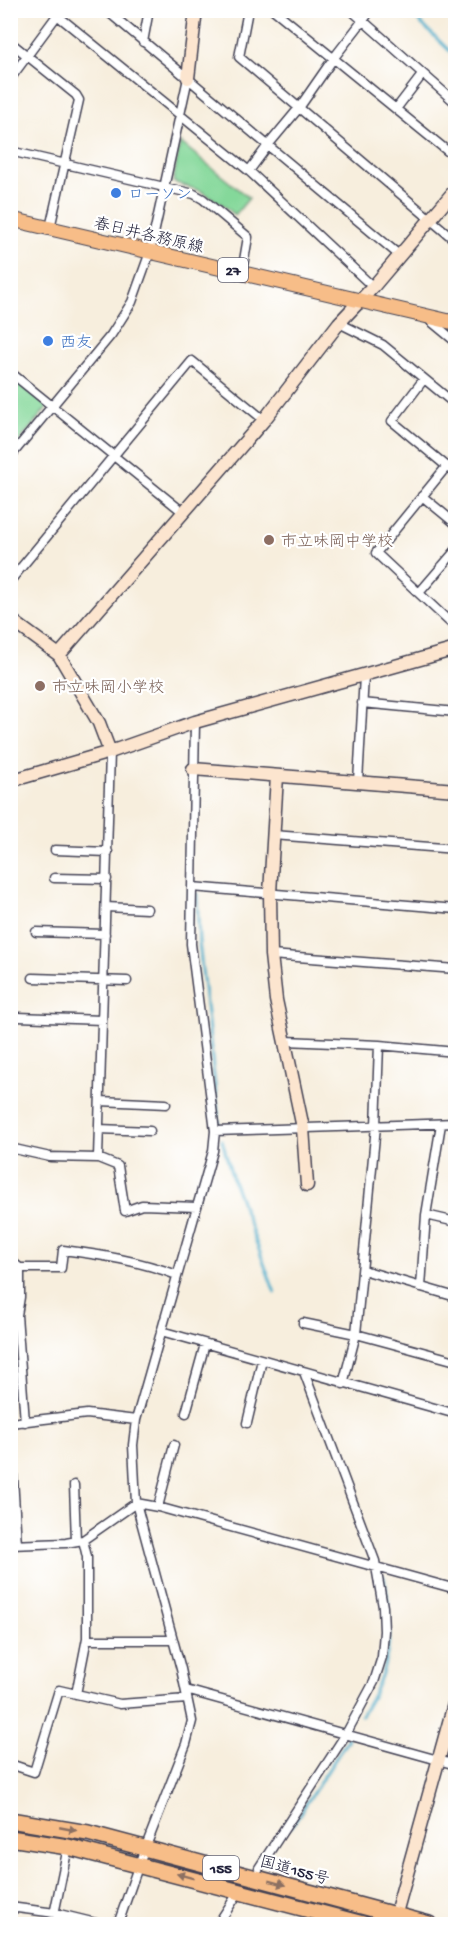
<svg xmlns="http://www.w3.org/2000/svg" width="466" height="1935" font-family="'Gochi Hand','Klee One',sans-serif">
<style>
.green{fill:#84d89a;stroke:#537d6a;stroke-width:1.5}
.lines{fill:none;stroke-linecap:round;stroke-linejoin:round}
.stream{stroke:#4badca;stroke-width:3}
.street-casing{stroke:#424153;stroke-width:11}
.secondary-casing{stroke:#424153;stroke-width:15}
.primary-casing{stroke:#424153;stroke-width:16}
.highway-casing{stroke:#424153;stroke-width:18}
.street{stroke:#fff;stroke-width:8}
.secondary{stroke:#fce5cf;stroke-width:12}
.primary{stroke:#f7bd88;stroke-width:14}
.highway{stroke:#f7bd88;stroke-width:15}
.oneway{fill:#8c7062}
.shop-dot{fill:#3f7fe0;stroke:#fff;stroke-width:2}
.education-dot{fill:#8d6e63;stroke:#fff;stroke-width:2}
.labels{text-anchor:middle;stroke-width:4.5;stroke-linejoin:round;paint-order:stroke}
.shield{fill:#fff;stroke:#646476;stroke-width:1.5}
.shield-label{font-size:15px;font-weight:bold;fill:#22223b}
.shop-label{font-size:16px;fill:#366cbe;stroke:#fff;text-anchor:start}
.street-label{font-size:16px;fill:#22223b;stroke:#fff}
.education-label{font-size:16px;fill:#785e54;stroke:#fff;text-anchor:start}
</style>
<rect width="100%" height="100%" fill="#fff"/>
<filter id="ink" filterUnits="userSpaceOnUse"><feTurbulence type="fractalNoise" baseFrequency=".0167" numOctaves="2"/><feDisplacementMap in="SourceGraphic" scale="12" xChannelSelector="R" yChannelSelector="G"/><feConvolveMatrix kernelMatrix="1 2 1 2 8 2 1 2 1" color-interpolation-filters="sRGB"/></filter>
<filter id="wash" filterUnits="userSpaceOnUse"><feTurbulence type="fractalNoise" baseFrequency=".008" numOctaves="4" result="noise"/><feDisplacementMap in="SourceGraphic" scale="24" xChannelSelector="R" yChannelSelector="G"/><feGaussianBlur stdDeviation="1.35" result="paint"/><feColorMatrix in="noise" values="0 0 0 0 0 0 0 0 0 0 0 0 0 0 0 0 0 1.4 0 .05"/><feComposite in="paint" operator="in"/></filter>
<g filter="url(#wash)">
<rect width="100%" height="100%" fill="#f7eedd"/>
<!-- green -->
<path class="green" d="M180,142l69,56 -14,17 -13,-11 -21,-13 -28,-9z
M10,376l38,30 -30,37 -7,-6z"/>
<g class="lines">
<!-- stream -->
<path class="stream" d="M407,10l49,47
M197,894l2,48 21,188
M222,1140l11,40 42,113
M361,1715c30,-44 34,-87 23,-138
M291,1827l56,-86 1,-5"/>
</g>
</g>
<g filter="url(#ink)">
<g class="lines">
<!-- street casing -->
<g class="street-casing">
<path id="street" d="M106,10l293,245
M248,10l-9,47 217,184
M274,10l182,148
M351,10l105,93
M57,15l192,156 124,116
M10,42l66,53 3,5 -29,128
M143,42l6,-32
M10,79l51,-69
M396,109l26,-34
M10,151l184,43 9,5 45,38 -6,35
M249,171l20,-27 30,-36 34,-49 38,-49
M427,318l29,24
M339,323l44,22 73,60
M10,372l173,140
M424,379l-32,42 64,53
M10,457l101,-122 21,-33 18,-50 38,-174
M447,466l-71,87 80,75
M422,496l34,28
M10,581l182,-220 72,59
M419,593l37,-43
M362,703l94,9
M358,782l6,-106
M273,835l183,14
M55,850l53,2
M54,878l53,1
M192,887l264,22
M106,907l41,2
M36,932l69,2
M271,955l185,14
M33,978l94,3
M18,1017l84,3
M286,1041l93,4 77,7
M100,1101l66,3
M99,1129l51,2
M215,1131l241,-8
M10,1148l40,9 48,1 20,8 7,45 17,-6 55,2
M98,1158l12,-406
M426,1215l30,7
M10,1260l10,8h41l2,-18c39,5 77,11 114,25
M20,1268v29l-3,18 8,107
M363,1270l93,27
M421,1287l5,-72 15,-91
M303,1323l53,11 100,27
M161,1331l295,83
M343,1384l13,-50 20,-208 3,-81
M186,1413l19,-69
M10,1423l77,-9 49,6
M247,1423l15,-63
M10,1426l7,119
M74,1485l2,56
M158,1507l16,-62
M10,1545l56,-2 17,-3 53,-37 22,4 298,82
M87,1640h85
M186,1690l270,75
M76,1694l11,-56v-81l-4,-17
M10,1764l24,8 25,-82 61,14 67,-5
M259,1868l87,-134 28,-52 8,-25 2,-26 -1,-24 -8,-46 -71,-189
M10,1907l45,6 45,11
M52,1924l16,-77
M118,1924l21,-60 47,-120 6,-23 -11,-52 -45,-166 -3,-58 3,-25 77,-269 2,-20 -24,-187 4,-222
M218,1924l22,-34"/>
</g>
<!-- secondary casing -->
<g class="secondary-casing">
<path id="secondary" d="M188,78l8,-68
M10,619l49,36 40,68 11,29
M59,655l205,-235 75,-97 34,-36 83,-98
M193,769l263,21
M277,776l-7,117 1,62 5,45 27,128 4,57
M10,781l100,-29 85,-30 261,-73
M393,1924l63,-227"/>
</g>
<!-- primary casing -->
<g class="primary-casing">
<path id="primary" d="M10,219l446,104"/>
</g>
<!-- highway casing -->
<g class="highway-casing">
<path id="highway" d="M10,1820l78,13 341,91
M10,1838l58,9 295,77"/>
</g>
<!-- street -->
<use href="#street" class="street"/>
<!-- secondary -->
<use href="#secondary" class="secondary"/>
<!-- primary -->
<use href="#primary" class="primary"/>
<!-- highway -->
<use href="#highway" class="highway"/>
</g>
<!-- one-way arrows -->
<defs><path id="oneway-solid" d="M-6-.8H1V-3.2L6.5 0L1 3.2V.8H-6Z" transform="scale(1.5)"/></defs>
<g class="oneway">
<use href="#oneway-solid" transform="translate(68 1829) rotate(11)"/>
<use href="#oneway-solid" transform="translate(185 1876) rotate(-165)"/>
<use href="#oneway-solid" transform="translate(277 1883) rotate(15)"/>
</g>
</g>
<!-- markers -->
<g class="shop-dot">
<circle cx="116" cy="193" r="6"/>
<circle cx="48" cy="341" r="6"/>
</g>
<g class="education-dot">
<circle cx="269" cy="540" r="6"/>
<circle cx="40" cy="686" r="6"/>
</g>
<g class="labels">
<!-- shield labels -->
<g class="shield">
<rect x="218" y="258" width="30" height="24" rx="4.5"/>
<rect x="203" y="1856" width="36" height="24" rx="4.5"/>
</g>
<g class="shield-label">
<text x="233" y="275">27</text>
<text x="221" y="1873">155</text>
</g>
<!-- shop labels -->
<g class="shop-label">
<text x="128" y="199">ローソン</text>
<text x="60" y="347">西友</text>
</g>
<!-- street labels -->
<g class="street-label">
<text transform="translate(149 234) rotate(13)" y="6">春日井各務原線</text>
<text transform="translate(295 1869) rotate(15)" y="6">国道155号</text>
</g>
<!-- education labels -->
<g class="education-label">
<text x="281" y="546">市立味岡中学校</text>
<text x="52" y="692">市立味岡小学校</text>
</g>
</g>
<!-- margin -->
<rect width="466" height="1935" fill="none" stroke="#fff" stroke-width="36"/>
</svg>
